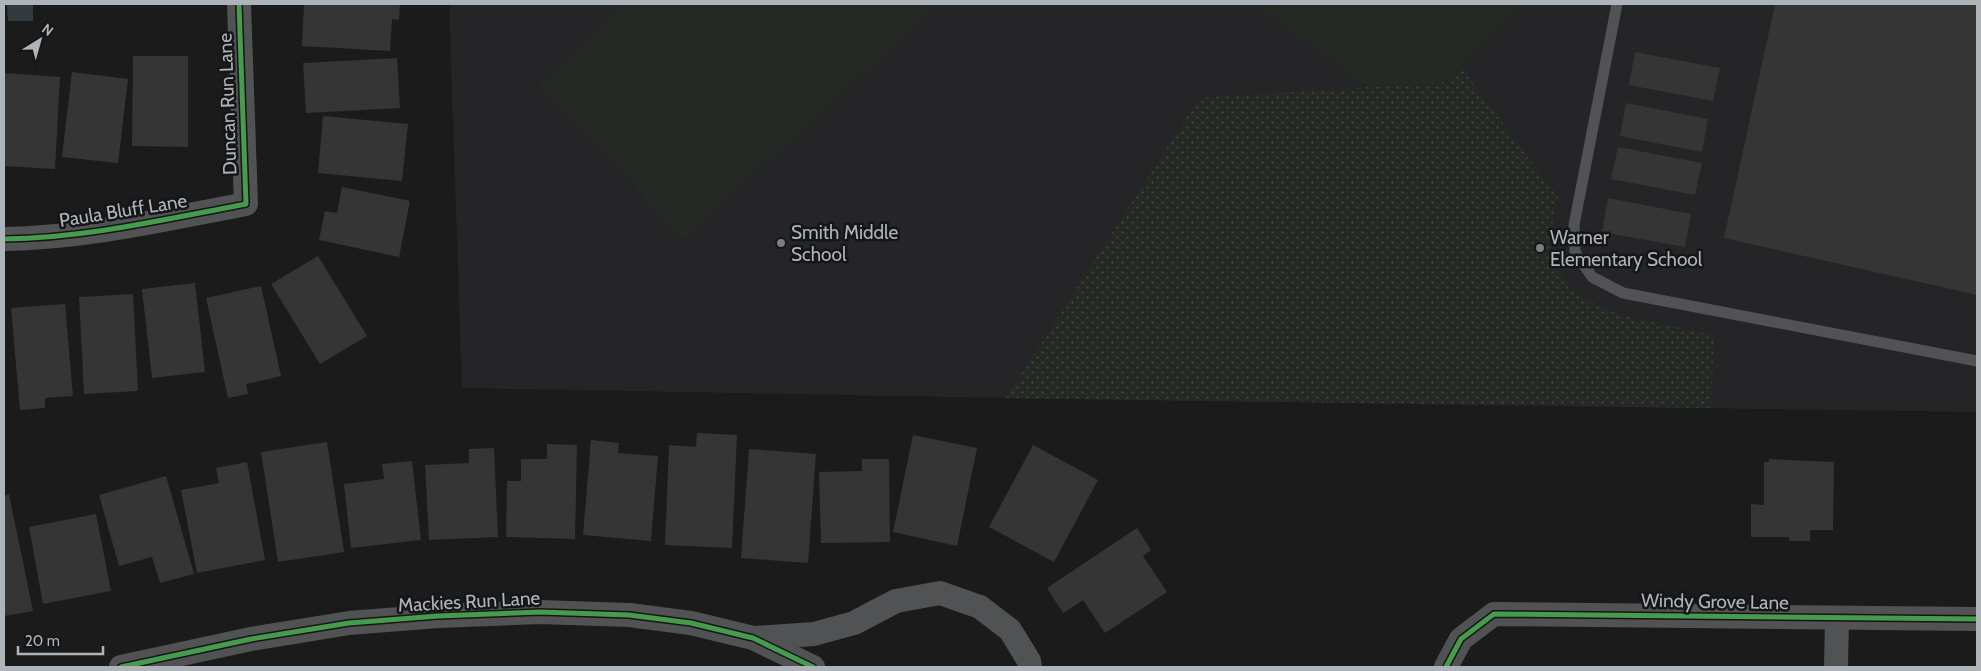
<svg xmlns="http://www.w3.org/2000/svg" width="1981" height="671" font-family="Cabin,sans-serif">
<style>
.built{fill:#252527}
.park{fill:url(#park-dots)}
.garden{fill:#242a23}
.water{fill:#313b3e}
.building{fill:#353536}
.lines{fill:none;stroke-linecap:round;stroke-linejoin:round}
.service{stroke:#505254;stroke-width:11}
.minor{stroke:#505254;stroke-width:24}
.cycleway-casing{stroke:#151617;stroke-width:8}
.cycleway{stroke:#469c4c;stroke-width:5}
.poi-dot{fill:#7b7e82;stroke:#151617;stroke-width:2}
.labels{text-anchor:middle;stroke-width:5;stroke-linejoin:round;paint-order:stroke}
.street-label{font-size:19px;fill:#aeb4ba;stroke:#151617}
.poi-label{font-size:19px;fill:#aeb4ba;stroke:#151617;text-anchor:start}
</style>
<defs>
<pattern id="park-dots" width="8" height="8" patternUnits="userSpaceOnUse" patternTransform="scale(1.25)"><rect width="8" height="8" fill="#242a23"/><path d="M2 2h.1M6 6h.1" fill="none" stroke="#414641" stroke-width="1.8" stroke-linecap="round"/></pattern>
</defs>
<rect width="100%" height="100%" fill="#1b1b1b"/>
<!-- built -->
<path class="built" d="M449,4h1528v408l-971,-14 -544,-10z"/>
<!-- park -->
<path class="park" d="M1461,67l97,130 -7,33 4,31 15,29 26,15 23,10 95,20 -3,73 -705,-10 193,-300 247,-16z"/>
<!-- garden -->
<path class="garden" d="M625,4h313l-255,235 -144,-155z
M1255,4h265l-4,7 -70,71 -77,5z"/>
<!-- water -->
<path class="water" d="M7,4h26v17h-25z"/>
<!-- building -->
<path class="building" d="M304,4h96l-1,16 -7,-1 -2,32 -88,-5z
M1775,4h202v291l-253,-57z
M1635,52l85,16 -7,33 -84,-16z
M133,56h55v91l-56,-1z
M397,58l3,50 -94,5 -3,-50z
M72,72l56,7 -10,84 -56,-6z
M4,73l56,4 -5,92 -51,-3z
M1626,103l82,16 -6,33 -82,-16z
M323,116l85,8 -6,57 -84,-8z
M1618,147l84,16 -7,32 -84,-16z
M342,187l68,14 -11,56 -80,-17 6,-29 12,2z
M1608,198l83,16 -6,33 -83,-15z
M318,256l49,80 -47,28 -49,-80z
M195,283l10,89 -53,6 -10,-89z
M261,286l20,90 -35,8 2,10 -20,4 -22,-100z
M133,294l5,97 -54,3 -5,-97z
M65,304l8,92 -28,2v10l-25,2 -9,-102z
M697,433l40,2 -5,113 -67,-3 4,-100 27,2z
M913,435l64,13 -20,98 -64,-14z
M591,440l28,3 -1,10 40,3 -7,85 -68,-6z
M327,442l17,110 -66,10 -17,-110z
M547,444l30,1 -2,94 -69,-2 1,-56h14v-22h26z
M1033,445l65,35 -44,82 -65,-35z
M494,448l4,89 -69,3 -4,-75 44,-2v-14z
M749,449l67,5 -8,109 -67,-5z
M862,459h27l1,83 -69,1 -2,-71 43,-1z
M1769,459l65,3 -1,68h-23v11h-21v-4h-38v-33l13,1v-43h5z
M412,461l9,79 -70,8 -7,-64 40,-5 -2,-15z
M247,462l18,98 -68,13 -16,-83 38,-7 -3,-15z
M166,476l28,98 -34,9 -8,-26 -33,9 -20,-71z
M9,494l24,117 -29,5v-120z
M96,514l15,77 -68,13 -14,-77z
M1137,528l14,22 -8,6 24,36 -62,41 -22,-33 -20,13 -16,-25z"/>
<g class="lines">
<!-- service -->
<path class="service" d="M1617,4l-43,221 1,27 17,25 31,16 354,68"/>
<!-- minor -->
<path class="minor" d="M4,239c82,-1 162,-20 242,-35l-7,-200
M755,638l59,-4 40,-11 42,-22 44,-8 40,14 30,23 19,31 1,6
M121,667l130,-28 98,-16 89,-7 102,-4 89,3 62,8 62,15 60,29
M1446,667l15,-28 33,-25 483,5
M1836,667l1,-49"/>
<!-- cycleway casing -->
<g class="cycleway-casing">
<path id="cycleway" d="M4,239c82,-1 162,-20 242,-35l-7,-200
M121,667l130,-28 98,-16 89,-7 102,-4 89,3 62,8 62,15 60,29
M1446,667l15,-28 33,-25 483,5"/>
</g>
<!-- cycleway -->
<use href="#cycleway" class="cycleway"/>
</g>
<!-- markers -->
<g class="poi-dot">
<circle cx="781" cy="243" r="5"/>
<circle cx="1540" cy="248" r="5"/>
</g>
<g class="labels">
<!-- street labels -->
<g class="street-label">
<text transform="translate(227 104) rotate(-92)" y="7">Duncan Run Lane</text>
<text transform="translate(123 210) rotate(-9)" y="7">Paula Bluff Lane</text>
<text transform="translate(469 601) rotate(-3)" y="7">Mackies Run Lane</text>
<text transform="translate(1715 601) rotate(1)" y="7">Windy Grove Lane</text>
</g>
<!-- poi labels -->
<g class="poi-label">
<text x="791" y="239">Smith Middle<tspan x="791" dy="22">School</tspan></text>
<text x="1550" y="244">Warner<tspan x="1550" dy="22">Elementary School</tspan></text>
</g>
</g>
<!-- border -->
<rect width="1981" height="671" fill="none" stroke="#aeb4ba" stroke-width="10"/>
<!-- north arrow -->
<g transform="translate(40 40) rotate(37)" stroke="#151617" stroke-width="4" paint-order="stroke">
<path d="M0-4L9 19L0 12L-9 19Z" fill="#aeb4ba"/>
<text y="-8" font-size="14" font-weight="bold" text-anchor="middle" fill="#aeb4ba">N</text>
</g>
<!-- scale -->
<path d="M18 646v8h85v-8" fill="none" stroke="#aeb4ba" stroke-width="2.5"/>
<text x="25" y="646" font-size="15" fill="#aeb4ba" stroke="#151617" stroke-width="4" paint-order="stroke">20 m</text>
</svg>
